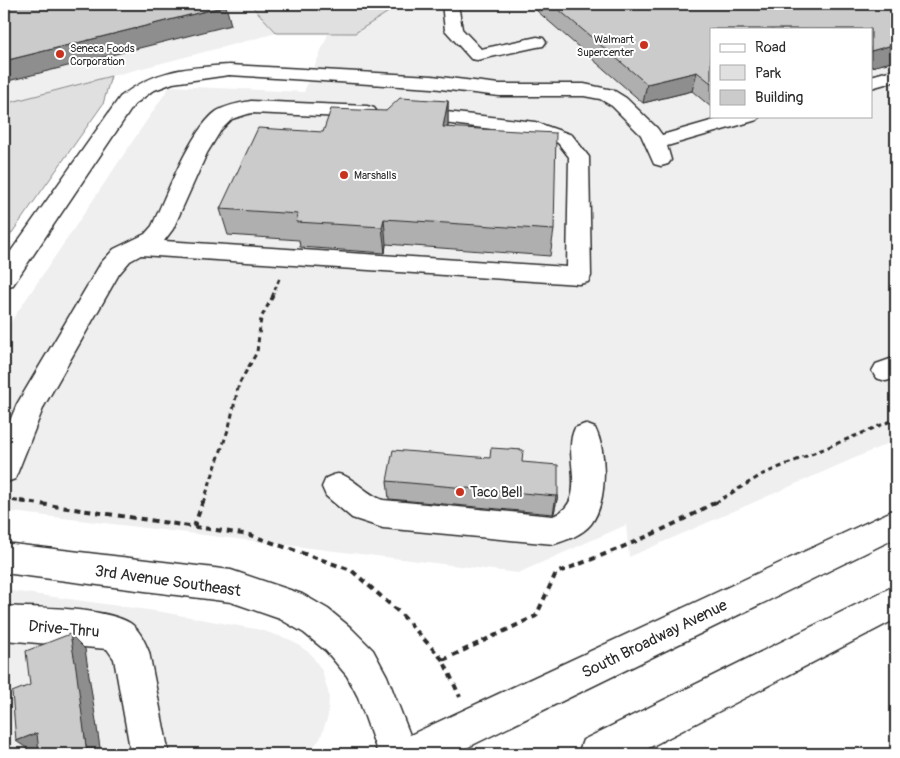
<svg xmlns="http://www.w3.org/2000/svg" width="900" height="758" font-family="Pangolin,sans-serif">
<style>
.built{fill:#efefef;fill-rule:evenodd}
.green{fill:#e0e0e0;stroke:#868686}
.lines{fill:none;stroke-linecap:round;stroke-linejoin:round}
.minor-casing{stroke:#2b2b2b;stroke-width:3}
.major-casing{stroke:#2b2b2b;stroke-width:3}
.path-far2{stroke:#2b2b2b;stroke-width:2.5;stroke-dasharray:4.5 3;stroke-linecap:butt}
.path-far1{stroke:#2b2b2b;stroke-width:3;stroke-dasharray:5 4;stroke-linecap:butt}
.path{stroke:#2b2b2b;stroke-width:4;stroke-dasharray:6 5;stroke-linecap:butt}
.minor{fill:#fff;fill-rule:evenodd}
.major{fill:#fff;fill-rule:evenodd}
.wall{fill:#afafaf;stroke:#2b2b2b}
.shaded-wall{fill:#8e8e8e;stroke:#2b2b2b}
.building{fill:#cbcbcb;stroke:#2b2b2b}
.poi-dot{fill:#c8321e;stroke:#fff;stroke-width:2}
.labels{text-anchor:middle;stroke-width:4;stroke-linejoin:round;paint-order:stroke}
.far-poi-label{font-size:11px;fill:#2b2b2b;stroke:#fff;text-anchor:start}
.poi-label{font-size:14px;fill:#2b2b2b;stroke:#fff;text-anchor:start}
.near-street-label{font-size:16px;fill:#2b2b2b;stroke:#fff}
</style>
<rect width="100%" height="100%" fill="#fff"/>
<filter id="ink" filterUnits="userSpaceOnUse"><feTurbulence type="fractalNoise" baseFrequency=".02" numOctaves="2"/><feDisplacementMap in="SourceGraphic" scale="10" xChannelSelector="R" yChannelSelector="G"/><feConvolveMatrix kernelMatrix="1 2 1 2 8 2 1 2 1" color-interpolation-filters="sRGB"/></filter>
<g filter="url(#ink)">
<!-- built -->
<path class="built" d="M4,4h246l27,29 -273,71z
M401,4h495v436l-267,117 -3,-32 -108,48 -514,-62v-179l166,-246 134,6 24,-58 27,-1zM711,29h160v87h-160z
M4,590l158,22 99,18 30,10 20,14 11,17 7,24 -1,21 -8,23 -13,15h-303z"/>
<!-- green -->
<path class="green" d="M250,4h151l-46,29h-78z
M111,76l-8,28 -99,140v-140z"/>
<g class="lines">
<!-- minor casing -->
<g class="minor-casing">
<path id="minor" d="M442,4h16l4,25 19,20 56,-12 6,1 3,4 -3,4 -6,1 -60,13 -6,-1 -26,-29z
M229,65l203,11 67,8h85l29,6 13,8 31,30 5,7 66,-19h32l-3,4 -90,26 4,14 -3,4 -7,2 -7,-2 -13,-29 -29,-29 -12,-7 -16,-3h-85l-67,-8 -203,-13 -56,8 -21,8 -18,14 -121,180 -9,2v-26l116,-164c36,-28 66,-29 109,-32z
M896,69v12l-25,7v-12z
M251,101l116,5 7,2 3,4 -3,4 -7,2 -116,-5 -19,6 -11,11 -14,23 -34,76 -9,12 403,26 2,-110 -11,-14 -26,-9 -129,-16 -3,-4 3,-4 7,-2 125,14 37,13 17,22 2,119 -3,6 -9,2 -438,-29 -11,6 -11,13 -75,132 -29,73 -11,4v-48l13,-31 84,-141 13,-14 31,-15 7,-8c14,-30 39,-97 65,-115 10,-6 23,-8 34,-10z
M896,357v21l-10,3 -10,-3 -4,-7 4,-7z
M585,424l10,4c12,23 13,74 -4,96 -9,11 -24,16 -37,20l-171,-16 -31,-10 -26,-22 -4,-9 4,-9c3,-1 8,-4 12,-4 13,1 29,21 45,26l170,16c38,-16 8,-61 22,-88z
M4,606c33,2 99,1 126,17 9,6 15,19 19,29l20,102h-38l-17,-95 -7,-10 -103,-9z"/>
</g>
<!-- major casing -->
<g class="major-casing">
<path id="major" d="M896,509v29l-442,216h-76l-20,-57 -11,-21 -21,-25 -22,-18 -24,-14 -49,-17 -227,-29v-30l227,27 71,24 26,15 22,18 23,23 14,26 23,59z
M896,585v34l-259,135h-59l5,-14z"/>
</g>
<!-- path-far2 -->
<path class="path-far2" d="M272,297l8,-20"/>
<!-- path-far1 -->
<path class="path-far1" d="M4,499l25,4
M203,503l26,-76 10,-43 18,-32 4,-34 12,-22
M715,503l48,-29 133,-55"/>
<!-- path -->
<path class="path" d="M20,501l230,34 101,35 50,44 42,46 17,37
M194,527l9,-26
M443,660l93,-44 20,-43c55,-21 110,-42 161,-72"/>
<!-- minor -->
<use href="#minor" class="minor"/>
<!-- major -->
<use href="#major" class="major"/>
</g>
<!-- wall -->
<path class="wall" d="M529,4h367v57l-25,6v-38h-160v78l-19,-16 -49,12z
M448,101v26l106,103 -4,26 -164,-12 -1,9 -85,-6 -1,-7 -71,-5 -8,-26 103,-77 63,-21z
M522,462l36,33 -4,18 -1,1 -164,-15 -2,-18z"/>
<!-- shaded-wall -->
<path class="shaded-wall" d="M226,6l5,19 -227,57v-21z
M896,44v17l-25,6v-16z
M697,72l-5,19 -49,12 4,-19z
M448,101v24l-5,27v-25z
M384,219l2,25 -1,9 -3,-26z
M558,495l-4,18 -1,1 3,-18z
M70,634l15,15 16,105h-14z
M37,733l17,12 -20,8 -18,-12z"/>
<!-- building -->
<path class="building" d="M4,4h220l2,2 -222,55z
M552,4h344v40l-25,7v-22h-160v54l-14,-11 -50,12z
M400,98l48,3 -5,26 113,6 -2,97 -170,-11 -2,8 -86,-5 2,-8 -78,-5 38,-81 65,4 8,-23 55,2z
M491,448l32,2 -1,12 36,3v30l-2,1 -169,-15 6,-31 97,8z
M70,634l6,34 11,86h-48l-2,-21 -21,8 -4,-49 18,-7 -4,-34z"/>
</g>
<!-- markers -->
<g class="poi-dot">
<circle cx="644" cy="45" r="5"/>
<circle cx="60" cy="54" r="5"/>
<circle cx="344" cy="175" r="5"/>
<circle cx="460" cy="492" r="5"/>
</g>
<g class="labels">
<!-- far-poi labels -->
<g class="far-poi-label">
<text x="634" y="43" text-anchor="end">Walmart<tspan x="634" dy="13">Supercenter</tspan></text>
<text x="70" y="52">Seneca Foods<tspan x="70" dy="13">Corporation</tspan></text>
<text x="354" y="179">Marshalls</text>
</g>
<!-- poi labels -->
<g class="poi-label">
<text x="470" y="497">Taco Bell</text>
</g>
<!-- near-street labels -->
<g class="near-street-label">
<text transform="translate(168 580) rotate(8)" y="6">3rd Avenue Southeast</text>
<text transform="translate(64 628) rotate(5)" y="6">Drive-Thru</text>
<text transform="translate(654 638) rotate(-26)" y="6">South Broadway Avenue</text>
</g>
</g>
<!-- margin -->
<rect width="900" height="758" fill="none" stroke="#fff" stroke-width="20"/>
<rect x="10" y="10" width="880" height="738" fill="none" stroke="#2b2b2b" stroke-width="2" filter="url(#ink)"/>
<!-- legend -->
<rect x="710" y="28" width="162" height="90" fill="#ffffff" stroke="#aaaaaa"/>
<rect x="720" y="44" width="25" height="8" fill="#ffffff" stroke="#aaaaaa"/>
<text x="755" y="52" font-size="15" fill="#2b2b2b">Road</text>
<rect x="720" y="65" width="25" height="15" fill="#e0e0e0" stroke="#aaaaaa"/>
<text x="755" y="78" font-size="15" fill="#2b2b2b">Park</text>
<rect x="720" y="90" width="25" height="15" fill="#cbcbcb" stroke="#aaaaaa"/>
<text x="755" y="102" font-size="15" fill="#2b2b2b">Building</text>
</svg>
